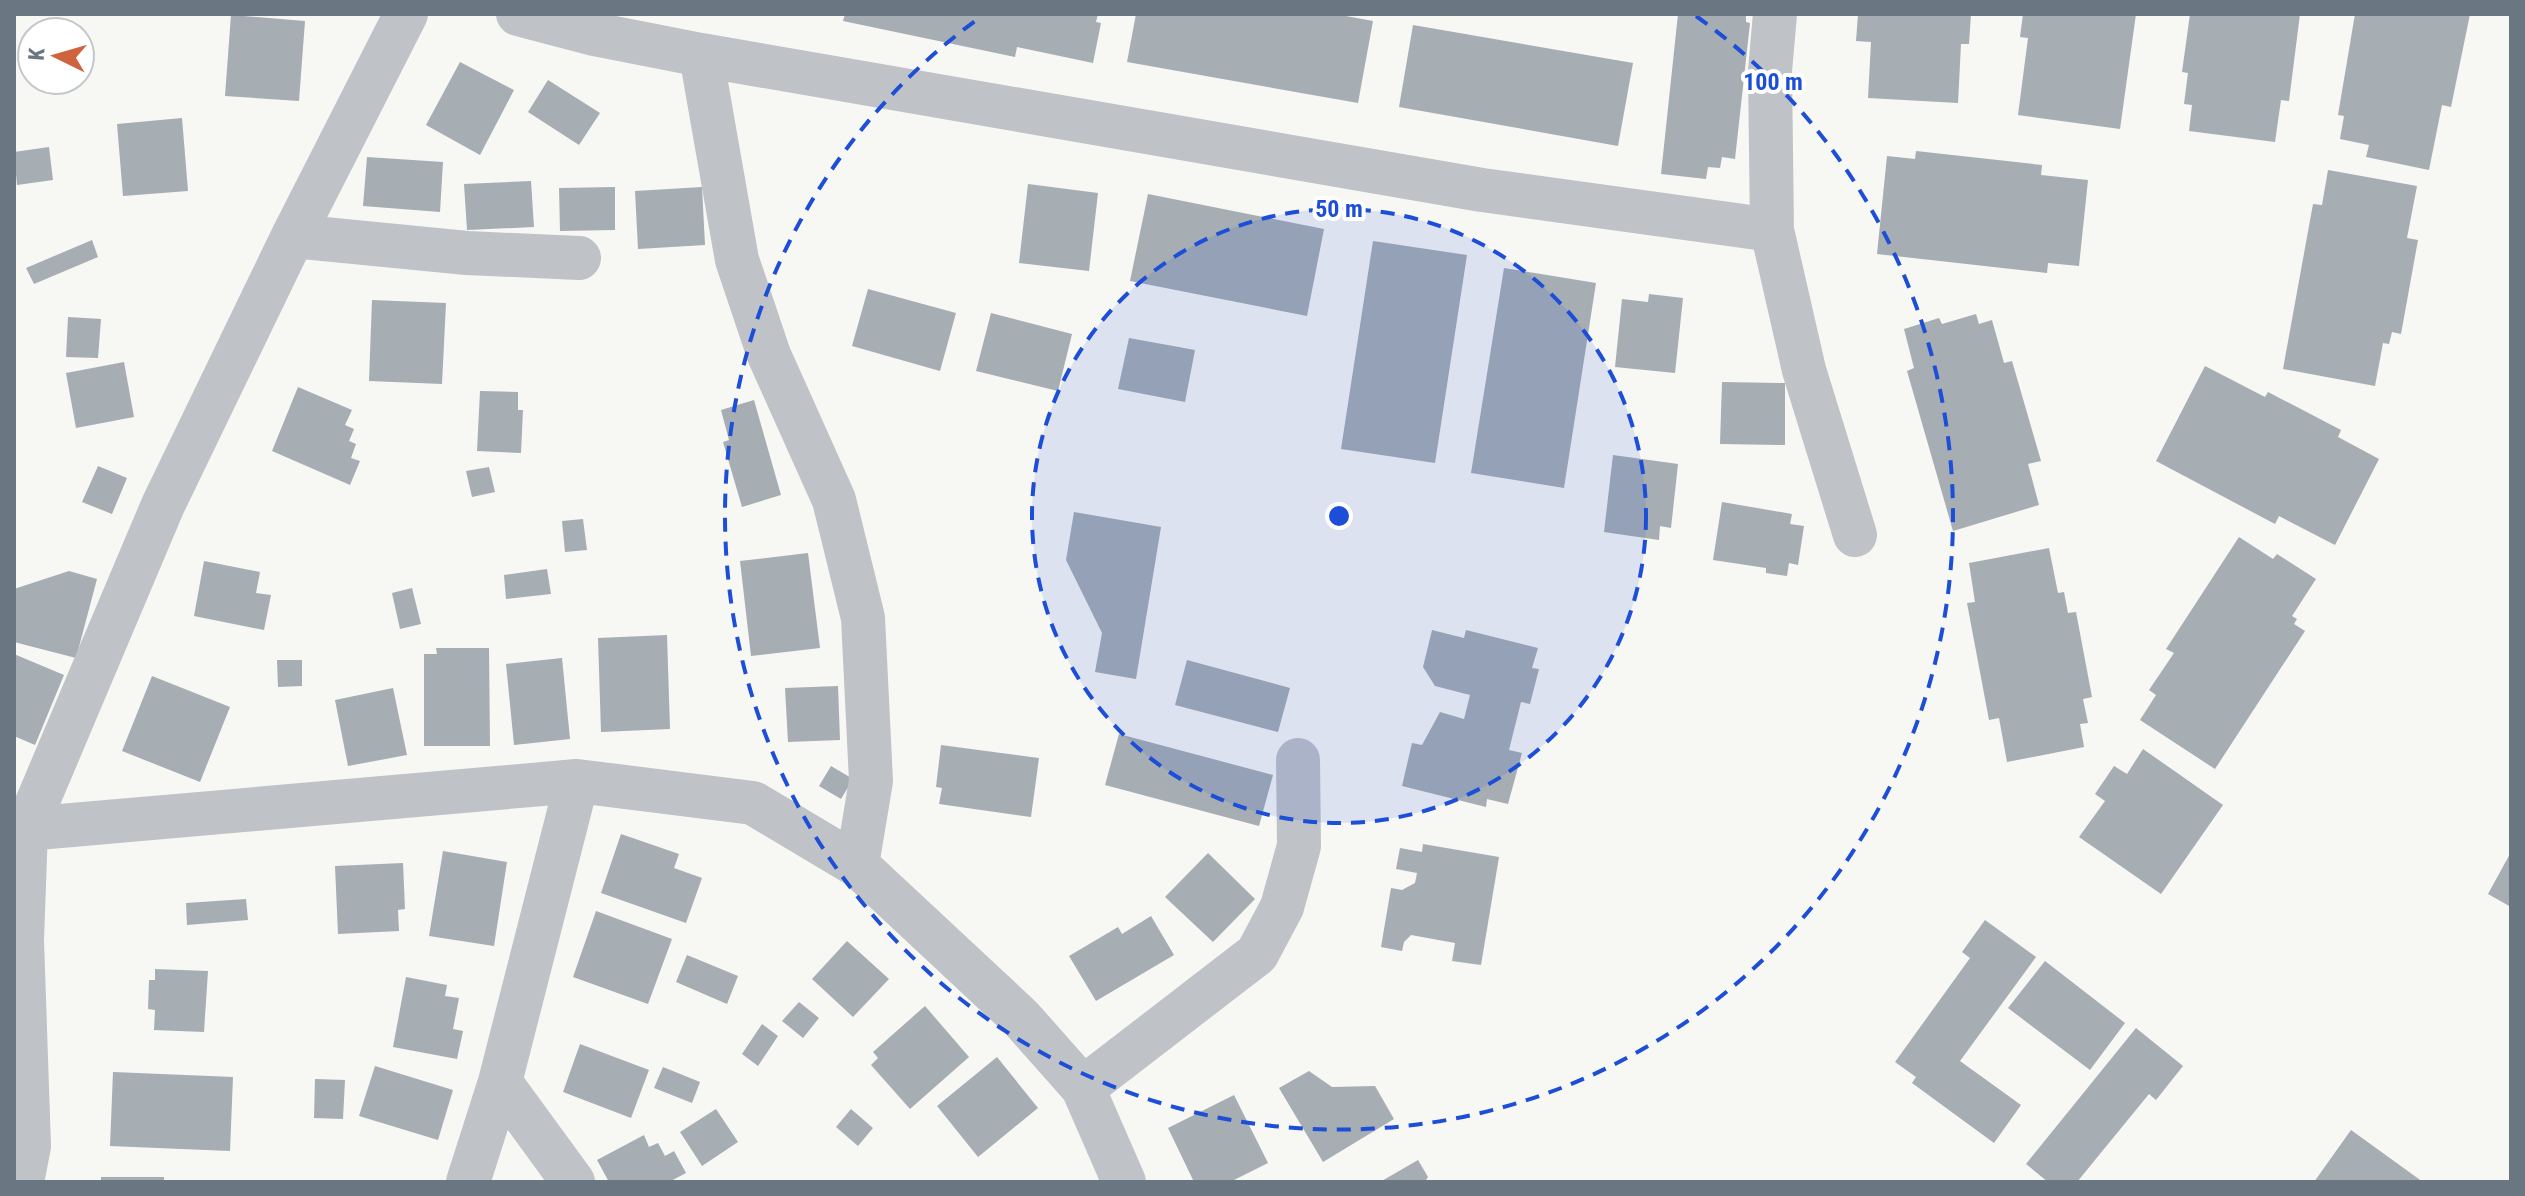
<svg xmlns="http://www.w3.org/2000/svg" width="2525" height="1196" font-family="'Roboto Condensed',sans-serif">
<style>
.building{fill:#a6adb3}
.lines{fill:none;stroke-linecap:round;stroke-linejoin:round}
.minor{stroke:#bfc2c6;stroke-width:44}
.ring{fill:none;stroke:#1d4ed8;stroke-width:4;stroke-dasharray:14 10}
.centre{fill:#1d4ed8;stroke:#fff;stroke-width:4}
.ring-label{font-size:24px;text-anchor:middle;font-weight:bold;fill:#1d4ed8;stroke:#fff;stroke-width:8;stroke-linejoin:round;paint-order:stroke}
</style>
<rect width="100%" height="100%" fill="#f7f7f4"/>
<!-- building -->
<path class="building" d="M845,14h253l-2,8 5,1 -8,40 -76,-16 -2,10 -172,-36z
M1136,14h199l38,7 -15,82 -231,-41z
M1678,14h68v8l4,1 -15,136 -13,-2 -2,11 -12,-1 -2,12 -45,-5z
M1858,14h113l-2,30h-8l-3,59 -90,-5 3,-56 -15,-1z
M2023,14h113l-16,115 -102,-14 10,-77 -8,-1z
M2190,14h110l-11,87 -8,-1 -6,42 -86,-11 3,-26 -8,-1 4,-31 -6,-1z
M2355,14h115l-19,93 -9,-2 -13,65 -63,-13 3,-12 -29,-6 4,-23 -6,-1z
M231,15l74,6 -6,80 -74,-5z
M1413,25l220,38 -15,83 -219,-39z
M460,62l54,28 -34,65 -54,-30z
M548,80l52,33 -21,32 -51,-33z
M182,118l6,73 -65,5 -6,-72z
M49,147l4,33 -36,5 -3,-33z
M1916,151l126,14 -1,10 47,5 -9,86 -31,-3 -1,10 -170,-19 10,-98 28,3z
M367,157l76,5 -3,50 -77,-6z
M2328,170l89,16 -10,52 11,2 -17,94 -9,-2 -3,12 -6,-1 -8,43 -92,-17 30,-165 9,1z
M531,181l3,46 -67,3 -3,-46z
M1028,184l70,9 -9,78 -70,-8z
M615,187v43l-55,1 -1,-43z
M702,187l3,58 -67,4 -3,-58z
M1148,194l176,35 -17,87 -177,-35z
M92,240l6,17 -64,27 -8,-16z
M1373,241l94,14 -32,208 -94,-14z
M1504,268l92,15 -32,205 -93,-15z
M868,289l88,24 -16,58 -88,-25z
M1649,294l34,4 -8,75 -60,-6 7,-68 26,3z
M372,300l74,3 -4,81 -73,-3z
M991,313l81,21 -14,57 -82,-20z
M1976,314l3,10 13,-4 12,43 8,-2 29,100 -13,3 11,41 -86,26 -46,-160 7,-3 -10,-39 35,-11 3,6z
M68,317l33,2 -3,39 -32,-1z
M1129,338l66,12 -10,52 -67,-13z
M124,362l10,55 -58,11 -10,-55z
M2205,366l60,31 3,-5 73,38 -3,7 41,22 -44,86 -56,-29 -4,8 -119,-63z
M1722,382l63,1v62l-65,-1z
M298,387l54,23 -7,15 9,4 -5,12 7,3 -5,14 9,3 -10,24 -78,-34z
M480,391l38,1v18h5l-2,43 -44,-2z
M754,400l27,95 -39,12 -19,-65 6,-2 -8,-30z
M1613,455l65,9 -7,64 -11,-2 -1,14 -55,-8z
M98,466l29,12 -15,36 -30,-12z
M489,467l6,25 -23,5 -6,-26z
M1722,502l70,12 -2,10 14,2 -6,39 -9,-2 -2,13 -21,-3v-5l-53,-8z
M1074,512l87,15 -25,152 -41,-7 7,-39 -36,-73z
M583,519l4,31 -22,2 -3,-31z
M2239,537l34,22 4,-5 39,25 -24,37 5,3 -3,5 11,7 -90,138 -75,-49 16,-25 -7,-5 25,-37 -8,-4z
M2049,548l9,45 6,-1 4,21 8,-1 16,85 -9,2 5,24 -8,1 4,23 -77,15 -8,-44 -10,2 -22,-117 8,-1 -6,-39z
M808,553l12,95 -69,8 -11,-95z
M204,561l56,11 -4,21 15,2 -7,35 -70,-14z
M547,569l4,25 -45,5 -2,-24z
M69,571l28,8 -21,79 -62,-16v-53z
M412,588l9,36 -21,5 -8,-36z
M1432,630l32,8 2,-8 72,18 -6,20 7,1 -9,35 -9,-2 -12,48 13,3 -14,51 -21,-5 -1,8 -84,-21 10,-43 10,2 18,-33 24,7 6,-24 -35,-9 -12,-19z
M667,635l3,94 -69,3 -3,-94z
M436,648h53l1,98h-66v-92h13z
M14,654l50,21 -29,70 -21,-9z
M562,658l8,81 -56,6 -8,-81z
M277,660h25v26l-24,1z
M1187,660l103,28 -12,44 -103,-27z
M152,676l78,31 -30,75 -78,-31z
M838,686l2,54 -52,2 -3,-54z
M393,688l14,67 -59,11 -13,-66z
M1119,734l154,41 -14,51 -154,-41z
M941,745l98,13 -8,59 -92,-13 3,-16 -6,-1z
M2143,749l80,56 -62,89 -82,-57 26,-36 -10,-7 19,-28 13,8z
M831,766l22,13 -12,20 -22,-13z
M621,834l58,20 -5,14 28,10 -16,45 -85,-30z
M1423,844l76,13 -18,108 -29,-4 3,-18 -44,-8 -7,7 -2,9 -21,-4 10,-59 11,2 13,-7 2,-10 -21,-4 4,-21 22,4z
M443,851l64,11 -13,84 -65,-10z
M2511,852v55l-23,-13z
M1208,853l47,46 -42,43 -48,-45z
M403,863l2,46 -7,1 1,21 -61,3 -3,-68z
M246,899l2,21 -61,5 -1,-22z
M596,911l76,28 -24,65 -75,-27z
M1151,916l23,39 -78,46 -27,-45 49,-29 4,7z
M1985,920l51,37 -76,104 61,44 -27,38 -82,-60 4,-6 -21,-15 75,-104 -8,-6z
M847,941l42,38 -36,38 -41,-38z
M687,955l51,21 -11,28 -51,-22z
M2045,961l80,62 -35,47 -82,-62z
M155,969l53,2 -4,61 -50,-2 1,-20 -7,-1 1,-29h6z
M406,977l41,8 -2,11 14,2 -6,31 10,2 -6,28 -64,-12z
M799,1002l20,16 -16,20 -21,-17z
M925,1006l44,51 -59,52 -39,-44 7,-7 -5,-6z
M762,1024l16,12 -20,30 -16,-12z
M2136,1028l47,38 -27,34 -7,-6 -72,88h-29l-22,-18z
M580,1044l69,26 -18,48 -68,-26z
M997,1057l41,51 -60,49 -41,-51z
M375,1066l78,24 -15,50 -79,-24z
M663,1067l37,15 -8,21 -38,-15z
M1309,1071l23,16 43,-1 19,33 -71,43 -44,-74z
M113,1072l120,5 -3,74 -120,-5z
M315,1079l30,1 -2,39 -29,-1z
M1234,1095l34,68 -38,19h-36l-26,-54z
M716,1109l22,33 -36,24 -22,-34z
M851,1109l22,19 -15,18 -22,-19z
M2351,1130l72,52h-109z
M644,1135l5,12 9,-4 7,13 9,-5 12,22 -17,9h-60l-12,-22z
M1418,1160l10,17 -3,5h-45z
M101,1177h63v5h-63z"/>
<g class="lines">
<!-- minor -->
<path class="minor" d="M518,14l76,20 107,21
M1775,14l-5,57 2,159 32,140 51,165
M293,236l174,17 112,5
M26,829l551,-48 176,22 104,62 164,153 62,70 41,94
M857,865l14,-84 -8,-163 -29,-118 -65,-145 -32,-95 -36,-205 781,135 290,40
M500,1082l73,100
M1083,1088l174,-134 25,-47 17,-61 -1,-86
M22,1182l7,-36 -7,-206 4,-111 137,-324 130,-269 113,-222
M468,1182l32,-100 77,-301"/>
</g>
<!-- distance rings -->
<circle cx="1339" cy="516" r="307" fill="#1d4ed8" fill-opacity=".12"/>
<g class="ring">
<circle cx="1339" cy="516" r="307"/>
<path d="M1696 16A614 614 0 1 1 982 16"/>
</g>
<circle cx="1339" cy="516" r="12" class="centre"/>
<g class="ring-label">
<text x="1773" y="90">100 m</text>
<text x="1339" y="217">50 m</text>
</g>
<!-- border -->
<rect width="2525" height="1196" fill="none" stroke="#6a7682" stroke-width="32"/>
<!-- north arrow -->
<g transform="translate(56 56) rotate(275)"><circle r="38" fill="#ffffff" stroke="#c3c8cd" stroke-width="2"/>
<path d="M0-6L14 30L0 20L-14 30Z" fill="#ce633d"/>
<text y="-12" font-size="22" font-weight="bold" text-anchor="middle" fill="#6a7682">K</text>
</g>
</svg>
